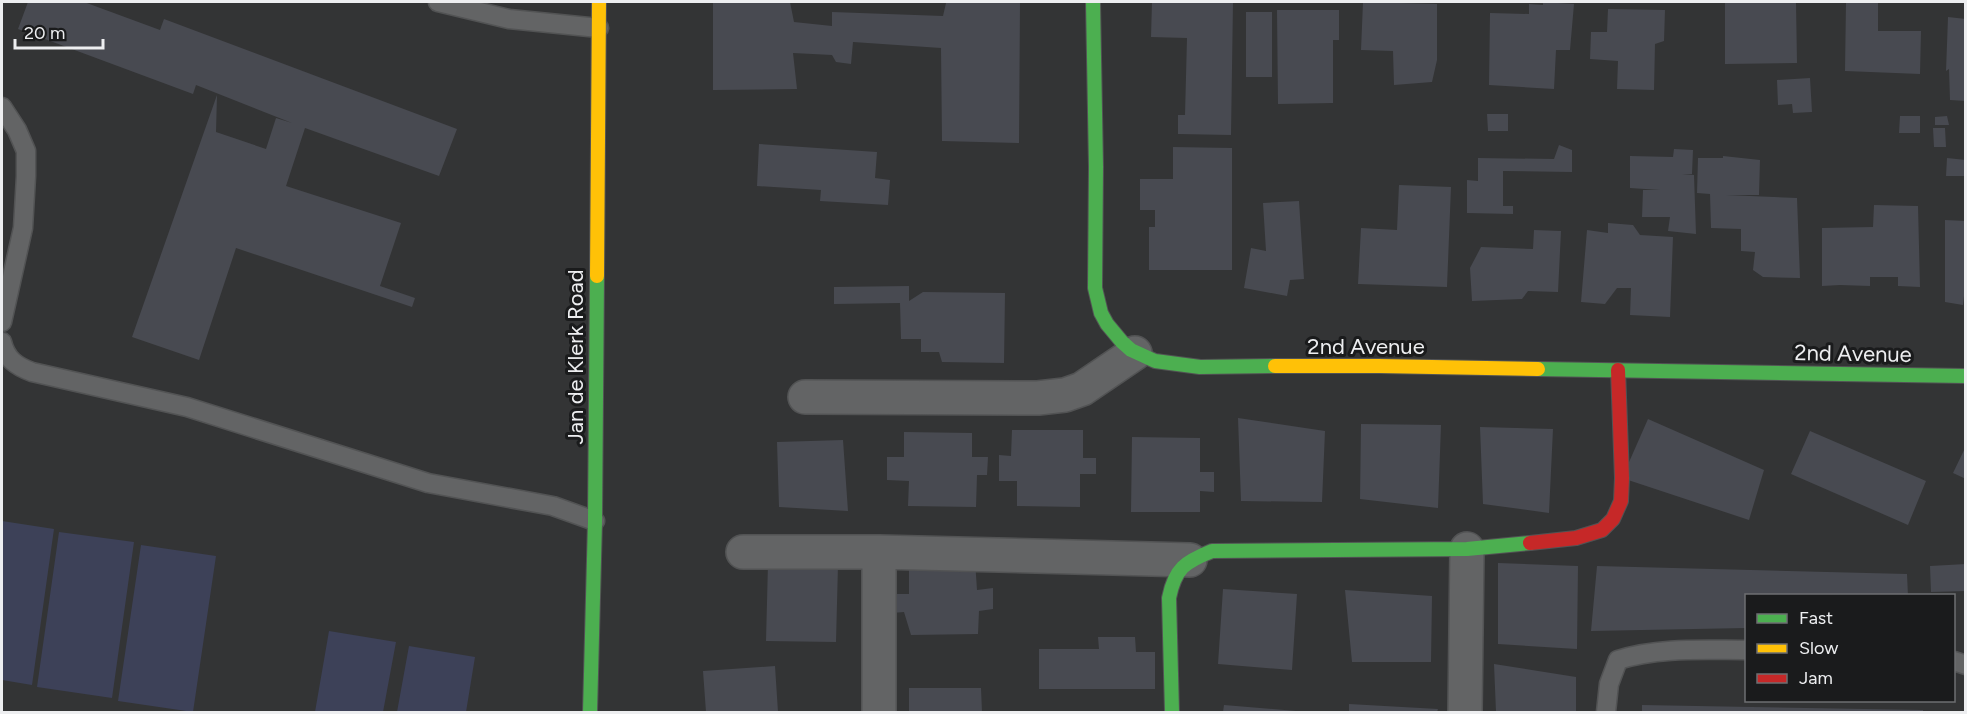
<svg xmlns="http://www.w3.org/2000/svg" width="1967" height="714" font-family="Figtree,sans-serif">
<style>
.green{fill:#3d4158}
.building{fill:#484a51}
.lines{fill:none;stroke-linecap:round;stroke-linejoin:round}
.lane-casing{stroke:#525354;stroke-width:21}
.street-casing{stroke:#525354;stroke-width:36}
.fast-casing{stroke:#525354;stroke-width:16}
.slow-casing{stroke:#525354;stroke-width:16}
.jam-casing{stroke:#525354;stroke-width:16}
.lane{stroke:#636465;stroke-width:18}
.street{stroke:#636465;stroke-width:33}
.fast{stroke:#4caf50;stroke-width:14}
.slow{stroke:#ffc107;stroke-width:14}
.jam{stroke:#c62828;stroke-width:14}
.labels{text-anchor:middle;stroke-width:6;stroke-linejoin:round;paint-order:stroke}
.street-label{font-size:22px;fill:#edeef0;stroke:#1a1b1c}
</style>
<rect width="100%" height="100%" fill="#333435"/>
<!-- green -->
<path class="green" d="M2,521l52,8 -22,156 -30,-5z
M59,532l75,10 -22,156 -75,-11z
M141,545l75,11 -23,156 -75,-11z
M329,631l67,11 -13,70h-68z
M409,646l66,11 -9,55h-69z"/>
<!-- building -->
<path class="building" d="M28,2h56l76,28 4,-11 293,110 -18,47 -134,-48 -19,58 115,37 -21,63 35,12 -3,9 -176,-59 -37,112 -67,-23 85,-242 -1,37 50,17 10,-31 16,5 -96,-38 -3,9 -175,-65z
M713,2h77l4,20 38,4v-14l111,4 3,-13 74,-1 -1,141 -77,-2 -1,-93 -88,-6 -2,22 -15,-2 -4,-7 -39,-2 4,36 -84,1z
M1152,2h81l-2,133 -53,-1v-19h7l2,-77 -36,-1z
M1363,2l74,2v56l-5,22 -38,3 -1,-34 -32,-1z
M1543,2l31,2 -4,46h-14l-2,39 -65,-4 1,-72 39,1v-10l14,1z
M1725,2l71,1 1,60 -72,1z
M1846,2h32v29h43l-1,43 -75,-3z
M1608,9l57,1 -1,31 -9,3 -1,46 -37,-1 1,-28 -28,-2 1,-27h16z
M1277,10h62v30h-6v63l-55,1z
M1246,12h26v65h-26z
M1948,17l18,2v82l-16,-1 -1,-31 -3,2z
M1810,78l2,34 -19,1 -1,-9 -14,1 -1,-25z
M1487,114h21v17h-20z
M1900,116h20v17h-21z
M1947,116l2,9h-14v-8z
M1933,128h12l1,19h-12z
M759,144l118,8 -2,26 15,2 -2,25 -68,-4 1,-11 -64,-4z
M1559,145l13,5v22l-69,-1v35h10v8l-46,-1v-33l11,1v-23l76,1z
M1173,147l59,1v122h-83v-43h6v-17h-15v-31h33z
M1674,149l19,1 -1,24h-10l12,1 2,59 -28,-3 2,-14h-28l1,-27h17l-30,-2v-32l43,1z
M1723,156l37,4 -1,35h-33l71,3 3,80 -37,-1 -10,-7 2,-18 -14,-1v-22l-30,-1 -1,-34 -13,-1 1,-35h25z
M1947,158l19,2v16h-20z
M1399,185l52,2 -4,100 -89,-3 3,-56 36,2z
M1299,201l5,78 -14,1 -3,16 -43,-8 7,-40 15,3 -3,-48z
M1874,205l44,1 2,81 -22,-1v-9h-28v9l-30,-1 -18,1v-58l51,-1z
M1945,220l21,1v57l-3,27 -18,-3z
M1608,223l25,2 7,10 33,2 -3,80 -40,-2 1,-27h-14l-12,16 -24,-2 6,-72 21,3z
M1534,230l27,1 -3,61 -30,-1 -6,8 -50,2 -2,-33 11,-21 52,2z
M909,286v15l14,-9 82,1 -1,70 -62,-1 -3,-10h-18v-13h-20l-1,-36 -66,1v-17z
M1238,418l87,13 -3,71 -81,-1z
M1648,419l116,51 -15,50 -127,-42z
M1361,424l80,1 -3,83 -78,-9z
M1480,427l73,2 -4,84 -66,-9z
M1012,430h71v28h13v16h-16v33l-63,-1v-25h-18v-26l12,1z
M1810,431l116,50 -18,44 -117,-51z
M904,432l68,1v24h16l-1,18h-10l-1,32 -68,-1 1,-25 -22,-1v-23h17z
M1132,437l68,1v34h14v20l-14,-1v21h-69z
M843,440l5,71 -69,-4 -2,-65z
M1966,446v33l-13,-6z
M909,560h66l2,30 16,-2v21l-14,2 -1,23 -67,1 -7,-23 -12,1 2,-19h15z
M768,563l70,2 -2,77 -70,-1z
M1498,563l80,3 -1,83 -79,-5z
M1966,564v27l-35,1 -1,-26z
M1597,566l310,8 1,22h-162v32l-155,3z
M1223,589l74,5 -5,76 -74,-6z
M1345,590l87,6 -1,66h-79z
M1098,637h37l1,15h19v37h-116v-40h60z
M1494,664l82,13v35h-80z
M775,666l3,46h-72l-3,-41z
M909,688h72l1,24h-73z
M1349,704l89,5 -1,3h-88z
M1224,705l72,6v1h-73z
M1642,705l281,5v2h-281z"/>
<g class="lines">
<!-- lane casing -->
<g class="lane-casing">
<path id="lane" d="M438,2l71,17 90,9
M2,107l15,23 9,21v25l-3,52 -21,94
M2,342c4,17 14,24 30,30l155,35 241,76 125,23 42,15
M1954,661l12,4
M1606,712l3,-28 9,-24c40,-13 86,-10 128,-10"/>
</g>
<!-- street casing -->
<g class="street-casing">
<path id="street" d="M805,397l233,1 27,-3 17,-6 53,-36
M743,552h136l311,8
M879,712v-160
M1465,712l2,-163"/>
</g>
<!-- fast casing -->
<g class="fast-casing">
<path id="fast" d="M1093,2l3,165 -1,121 6,25 6,11 15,18 9,8 24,11 45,6 75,-1
M1538,369l428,7
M590,712l5,-191 2,-245
M1172,712l-3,-114c6,-30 16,-36 43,-47l255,-2 63,-6"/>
</g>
<!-- slow casing -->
<g class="slow-casing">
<path id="slow" d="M597,276l2,-274
M1275,366h104l159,3"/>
</g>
<!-- jam casing -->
<g class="jam-casing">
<path id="jam" d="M1530,543l46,-5 26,-8 11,-11 8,-18 1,-23 -4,-108"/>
</g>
<!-- lane -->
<use href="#lane" class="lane"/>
<!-- street -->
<use href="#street" class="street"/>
<!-- fast -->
<use href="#fast" class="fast"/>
<!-- slow -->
<use href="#slow" class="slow"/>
<!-- jam -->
<use href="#jam" class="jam"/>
</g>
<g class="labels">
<!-- street labels -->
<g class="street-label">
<text x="1366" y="354">2nd Avenue</text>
<text transform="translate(1853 353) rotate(1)" y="8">2nd Avenue</text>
<text transform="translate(575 357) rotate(-90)" y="8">Jan de Klerk Road</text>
</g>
</g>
<!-- border -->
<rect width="1967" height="714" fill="none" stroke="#edeef0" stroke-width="6"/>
<!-- legend -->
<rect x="1745" y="594" width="210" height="108" fill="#1a1b1c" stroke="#6e6f71" stroke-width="1.5"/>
<rect x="1757" y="614" width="30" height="9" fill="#4caf50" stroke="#6e6f71" stroke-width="1.5"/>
<text x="1799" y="624" font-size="18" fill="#edeef0">Fast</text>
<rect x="1757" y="644" width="30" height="9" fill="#ffc107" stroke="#6e6f71" stroke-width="1.5"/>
<text x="1799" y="654" font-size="18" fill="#edeef0">Slow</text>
<rect x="1757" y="674" width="30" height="9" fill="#c62828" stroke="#6e6f71" stroke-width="1.5"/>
<text x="1799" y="684" font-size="18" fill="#edeef0">Jam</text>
<!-- scale -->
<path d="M15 39v9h88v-9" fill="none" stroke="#edeef0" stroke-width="3"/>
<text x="24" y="39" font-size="18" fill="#edeef0" stroke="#1a1b1c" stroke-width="4.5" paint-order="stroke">20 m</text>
</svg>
